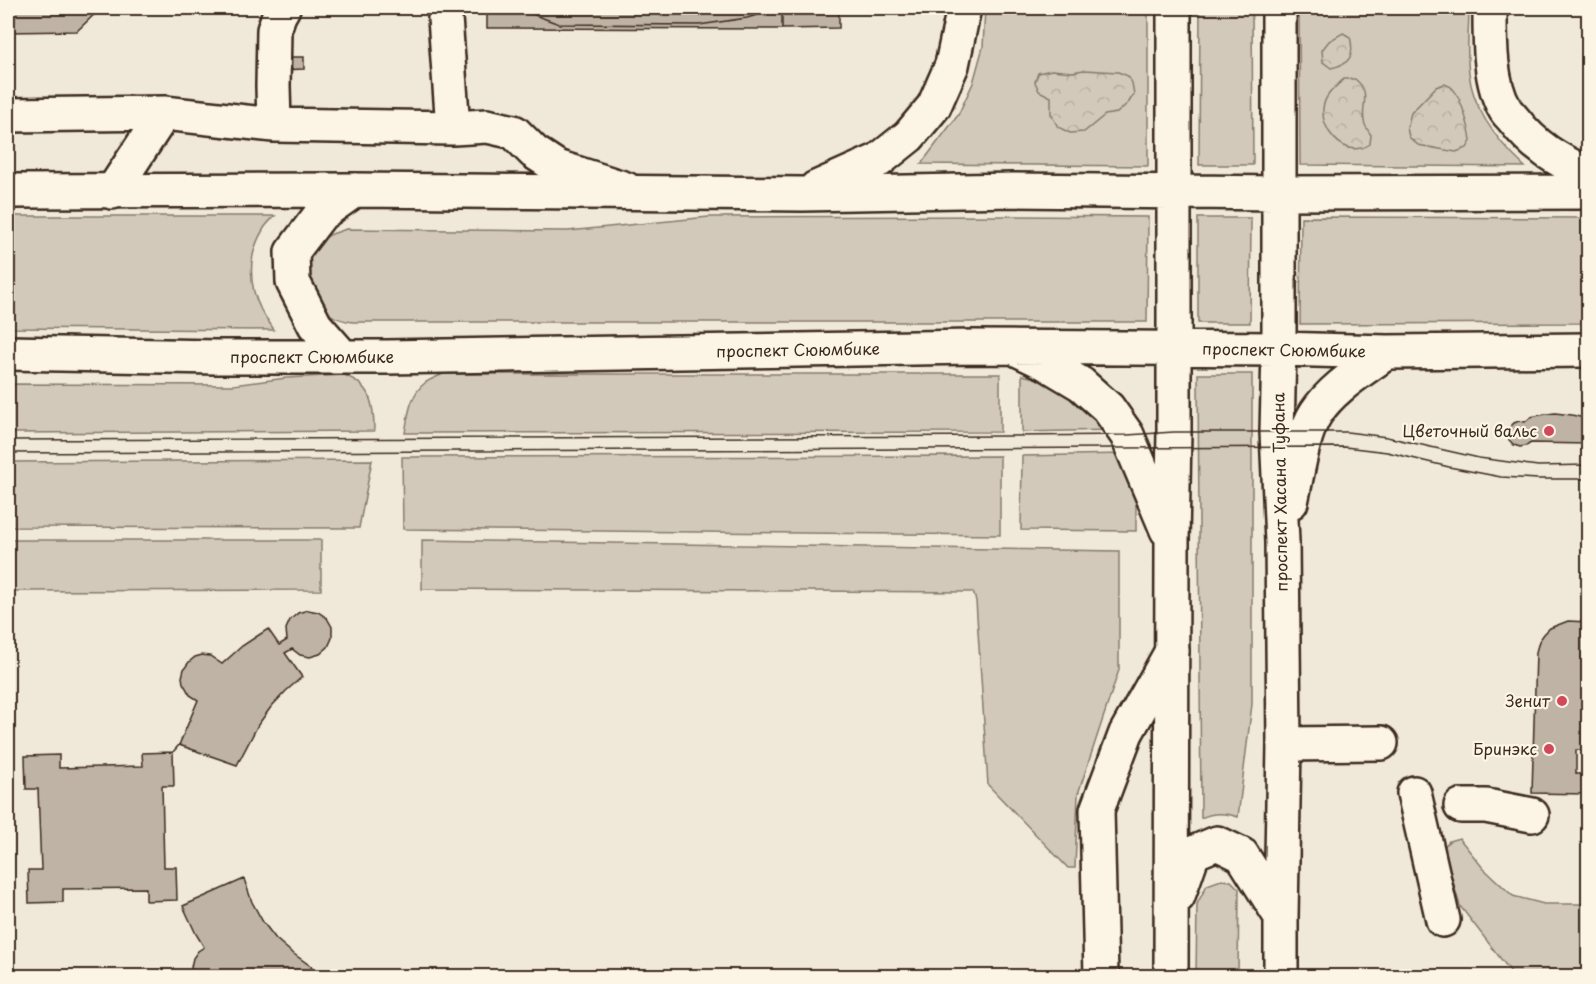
<svg xmlns="http://www.w3.org/2000/svg" width="1596" height="984" font-family="'Playpen Sans',sans-serif">
<style>
.green{fill:#d2c9ba;stroke:#867a6c;stroke-width:1.5}
.forest{fill:url(#forest-crowns);stroke:#867a6c;stroke-width:1.5}
.building{fill:#beb3a4;stroke:#3b2a1e;stroke-width:1.5}
.lines{fill:none;stroke-linecap:round;stroke-linejoin:round}
.minor-casing{stroke:#3b2a1e;stroke-width:38}
.major-casing{stroke:#3b2a1e;stroke-width:38}
.minor{stroke:#fcf5e5;stroke-width:33}
.major{stroke:#fcf5e5;stroke-width:33}
.tram{stroke:#3b2a1e;stroke-width:1.5}
.poi-dot{fill:#d1495b;stroke:#fcf5e5;stroke-width:2}
.labels{text-anchor:middle;stroke-width:4.5;stroke-linejoin:round;paint-order:stroke}
.street-label{font-size:16px;fill:#3b2a1e;stroke:#fcf5e5}
.poi-label{font-size:16px;fill:#3b2a1e;stroke:#fcf5e5;text-anchor:end}
</style>
<defs>
<pattern id="forest-crowns" width="20" height="18" patternUnits="userSpaceOnUse" patternTransform="scale(1.5)"><rect width="20" height="18" fill="#d2c9ba"/><path d="M2 6a3 3 0 1 1 6 0M12 15a3 3 0 1 1 6 0" fill="none" stroke="#b5ad9f"/></pattern>
</defs>
<rect width="100%" height="100%" fill="#f0e9d9"/>
<filter id="ink" filterUnits="userSpaceOnUse"><feTurbulence type="fractalNoise" baseFrequency=".0167" numOctaves="2"/><feDisplacementMap in="SourceGraphic" scale="12" xChannelSelector="R" yChannelSelector="G"/><feConvolveMatrix kernelMatrix="1 2 1 2 8 2 1 2 1" color-interpolation-filters="sRGB"/></filter>
<g filter="url(#ink)">
<!-- green -->
<path class="green" d="M985,8h163v158l-227,-2 37,-49 15,-32 10,-36z
M1200,8h52l1,157h-54z
M1299,8h170c0,21 -3,44 0,65 4,38 29,69 56,94l-225,-2z
M8,216h267c-4,4 -9,8 -12,14 -15,24 -15,55 -2,80 4,7 9,13 13,20l-266,-2z
M1014,216l134,1 -1,105h-794c-7,-1 -16,-3 -22,-7 -15,-12 -24,-31 -24,-50 0,-9 10,-21 17,-27 7,-5 15,-6 22,-9l222,2 141,-14z
M1301,217l287,1v105l-288,1z
M1198,218h53l-1,105h-52z
M443,374h557v58l-595,1c3,-17 5,-39 20,-50 5,-4 12,-6 18,-9z
M1198,374h54v330l-14,113c-13,-4 -24,-5 -37,1z
M344,375c27,10 30,29 30,56l-366,2v-49l225,1 53,-7z
M1022,375l25,6 18,8 45,41 -88,2z
M1123,454l13,39v38l-115,-1 1,-74z
M1000,456v79l-597,-6 -1,-72z
M372,460l-13,68 -351,-1v-65z
M8,540h313v50l-313,1z
M422,540l697,11v119l-41,124 -3,74h-7l-80,-83 -12,-184 -3,-9 -551,-3z
M1459,838l24,30 30,28 31,8h44v72h-74l-54,-70 -17,-58 6,-7z
M1221,880l10,1 8,8 -1,87h-42l1,-72 10,-19z"/>
<!-- forest -->
<path class="forest" d="M1343,33l7,4c5,19 0,27 -19,31l-8,-6 -1,-12 7,-9z
M1052,70l20,2 12,-2 34,2 10,4 4,7 2,11 -5,8 -12,11 -12,2 -21,17 -14,1 -12,-6 -7,-13v-17l-12,-6 -4,-9 3,-9z
M1344,79h11c17,14 6,24 9,42 1,6 4,9 7,14l-1,9c-3,2 -6,4 -9,4 -20,5 -40,-19 -38,-39 1,-13 11,-21 21,-30z
M1444,84c5,2 6,1 9,5 8,8 17,41 18,52l-4,7 -11,4 -38,-7 -9,-8 -2,-9 4,-15 25,-26z"/>
<!-- building -->
<path class="building" d="M8,8h93l-24,23 -69,1z
M487,8h295v21l-295,-1z
M516,8h265l-34,10 -48,7 -140,-1z
M782,8h57v20l-57,1z
M281,57h23v12l-23,1z
M1555,413l17,2 16,4v25l-57,-1 -5,3 -6,1 -6,-2 -5,-5 -1,-6 1,-6 5,-5 5,-2 6,1 6,-5 9,-2z
M308,610l10,2 9,6 5,9v11l-4,9 -8,7 -10,3 -10,-2 -8,-6 -7,4 17,24 -16,14 -15,16 -13,18 -21,40 -58,-20 -6,7 6,-7 19,-45 -8,-5 -7,-12 -1,-6 2,-8 5,-7 6,-5 7,-2 8,1 12,8 20,-18 26,-17 11,16 8,-5 -1,-11 4,-9 8,-7z
M1568,621l20,1v128h-12v24h10l-1,20 -53,-1 4,-141 3,-11 5,-7 6,-6z
M173,752l1,34h-12l2,81h12l1,33 -31,1v-13l-83,1v13l-34,1 -1,-33h13l-3,-81h-12l-1,-33 34,-1v13l84,-2 -1,-13z
M244,879l8,23 11,20 13,17 15,13 21,15 -7,9h-112l-2,-9 2,-9 5,-7 6,-4 -8,-13 -13,-28z"/>
<g class="lines">
<!-- minor casing -->
<g class="minor-casing">
<path id="minor" d="M445,18l8,110
M8,115l156,-2 110,12 179,3 34,-2 27,6 20,20 23,15 69,22
M274,125l-1,-39 1,-56 5,-15 4,-7
M112,192l52,-79
M1284,744l97,-1
M1414,793l29,127
M1461,806h25l46,9
M1101,976l-4,-166 29,-77 46,-82"/>
</g>
<!-- major casing -->
<g class="major-casing">
<path id="major" d="M1279,8v341l-2,83 5,110 2,202 -3,173v59
M1490,8c0,30 -1,74 15,101 2,4 6,7 9,11 21,27 43,40 74,54
M816,188l63,-28 30,-24 25,-30 18,-41 12,-57
M8,191l347,-1 447,4 212,-4 264,3 310,-1
M1019,350l25,12 37,22 27,24 19,27 40,95
M8,353l208,4h171l586,-10 306,2 108,3 201,-2
M343,357l-28,-32 -22,-43 -1,-30 29,-38 34,-24
M1291,502c6,-25 11,-68 25,-89 17,-26 47,-43 71,-61
M1178,896l15,-43 24,-10 25,12 39,62
M1171,976l1,-435 2,-109v-424"/>
</g>
<!-- minor -->
<use href="#minor" class="minor"/>
<!-- major -->
<use href="#major" class="major"/>
<!-- tram -->
<path class="tram" d="M8,440l1003,-4 116,-1 47,-3h173l40,5 92,21 59,8 50,-1
M8,453l1337,-6 42,5 62,15 52,10 37,2h50"/>
</g>
</g>
<!-- markers -->
<g class="poi-dot">
<circle cx="1549" cy="431" r="6"/>
<circle cx="1562" cy="701" r="6"/>
<circle cx="1549" cy="749" r="6"/>
</g>
<g class="labels">
<!-- street labels -->
<g class="street-label">
<text transform="translate(798 350) rotate(-1)" y="6">проспект Сююмбике</text>
<text transform="translate(1284 350) rotate(1)" y="6">проспект Сююмбике</text>
<text x="312" y="363">проспект Сююмбике</text>
<text transform="translate(1280 492) rotate(-91)" y="6">проспект Хасана Туфана</text>
</g>
<!-- poi labels -->
<g class="poi-label">
<text x="1537" y="437">Цветочный вальс</text>
<text x="1550" y="707">Зенит</text>
<text x="1537" y="755">Бринэкс</text>
</g>
</g>
<!-- margin -->
<rect width="1596" height="984" fill="none" stroke="#fcf5e5" stroke-width="30"/>
<rect x="15" y="15" width="1566" height="954" fill="none" stroke="#3b2a1e" stroke-width="2" filter="url(#ink)"/>
</svg>
